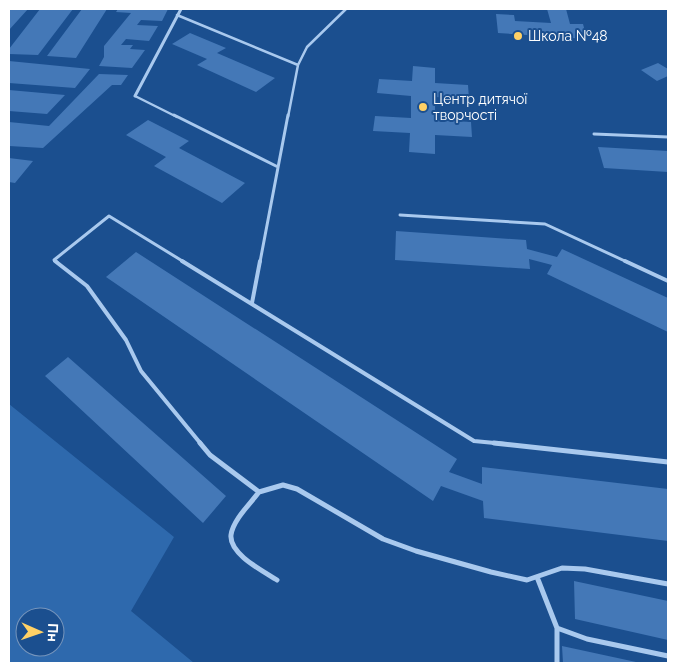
<svg xmlns="http://www.w3.org/2000/svg" width="677" height="672" font-family="Raleway,sans-serif">
<style>
.green{fill:#2e69ad;fill-rule:evenodd}
.building{fill:#4478b7}
.lines{fill:none;stroke-linecap:round;stroke-linejoin:round}
.lane-far3{stroke:#a9c9ee;stroke-width:2.5}
.lane-far2{stroke:#a9c9ee;stroke-width:3}
.lane-far1{stroke:#a9c9ee;stroke-width:4}
.lane{stroke:#a9c9ee;stroke-width:5}
.street{stroke:#a9c9ee;stroke-width:3}
.poi-dot{fill:#ffd166;stroke:#1b4f8f;stroke-width:2}
.labels{text-anchor:middle;stroke-width:4;stroke-linejoin:round;paint-order:stroke}
.far-poi-label{font-size:14px;fill:#fff;stroke:#1b4f8f;text-anchor:start}
</style>
<rect width="100%" height="100%" fill="#1b4f8f"/>
<!-- green -->
<path class="green" d="M9,404l165,133 -43,74 63,52h-185zM25,617h30v30h-30z"/>
<!-- building -->
<path class="building" d="M9,9h19l-19,21z
M40,9h33l-35,46 -29,-1v-5z
M82,9h25l-31,49 -29,-2z
M118,9h50l-6,12 -21,-1 -4,5 21,1 -9,15 -23,-2 -5,6h12l-3,4 15,1 -13,18 -33,-2 5,-9v-11l27,-33 -15,-1z
M547,9h19l4,15h13l4,15 -89,-6 -2,-19 18,1 1,6 36,2z
M190,33l36,15 -9,5 58,25 -19,14 -59,-27 10,-6 -35,-15z
M9,61l81,8 -15,19 -66,-5z
M658,63l10,6v7l-11,5 -16,-11z
M413,66l22,2v15l33,2 1,14 -34,-2v23l36,2 1,15 -37,-2v19l-26,-2 1,-19 -37,-2 2,-15 36,2v-22l-34,-3 2,-14 33,2z
M99,74l29,1 -7,10h-9l-69,63 -34,-2v-24l40,4z
M9,90l56,5 -18,19 -38,-3z
M148,120l41,21 -10,7 66,35 -23,20 -68,-37 12,-9 -40,-22z
M598,147l70,4v21l-64,-4z
M9,158l24,3 -18,22 -6,-1z
M396,231l130,9 1,9 30,8 5,-8 106,49v34l-121,-58 5,-9 -23,-6 1,10 -135,-9z
M136,252l321,207 -8,13 33,12v-17l186,22v52l-184,-23 -1,-17 -42,-15 -8,15 -327,-224z
M68,357l158,139 -23,27 -158,-147z
M574,581l94,20v39l-93,-21z
M562,646l74,16v1h-73z"/>
<g class="lines">
<!-- lane-far3 -->
<path class="lane-far3" d="M177,15l121,50
M135,96l42,21
M288,117l10,-52 9,-18 39,-38"/>
<!-- lane-far2 -->
<path class="lane-far2" d="M174,115l104,52
M594,134l74,3
M400,215l145,9 82,38
M57,262l-3,-2 55,-44 75,46
M260,262l28,-147"/>
<!-- lane-far1 -->
<path class="lane-far1" d="M55,261l32,25 39,54 15,31 60,73
M182,261l292,180 31,3
M625,261l43,20
M252,303l8,-42"/>
<!-- lane -->
<path class="lane" d="M200,443l10,12 49,37 24,-7 14,4 86,50 33,12 75,21 36,8 35,-12 23,1 83,15
M494,443l174,19
M259,492c-9,12 -26,28 -28,43 -2,19 32,36 46,45
M537,577l20,51v35
M557,628l30,11 81,17"/>
<!-- street -->
<path class="street" d="M135,96l46,-87"/>
</g>
<!-- markers -->
<g class="poi-dot">
<circle cx="518" cy="36" r="5"/>
<circle cx="423" cy="107" r="5"/>
</g>
<g class="labels">
<!-- far-poi labels -->
<g class="far-poi-label">
<text x="528" y="41">Школа №48</text>
<text x="433" y="104">Центр дитячої<tspan x="433" dy="16">творчості</tspan></text>
</g>
</g>
<!-- border -->
<rect width="677" height="672" fill="none" stroke="#ffffff" stroke-width="20"/>
<!-- north arrow -->
<g transform="translate(40 632) rotate(92)"><circle r="24" fill="#1b4f8f" stroke="#7695bc"/>
<path d="M0-4L9 19L0 12L-9 19Z" fill="#ffd166"/>
<text y="-8" font-size="14" font-weight="bold" text-anchor="middle" fill="#ffffff">Пн</text>
</g>
</svg>
